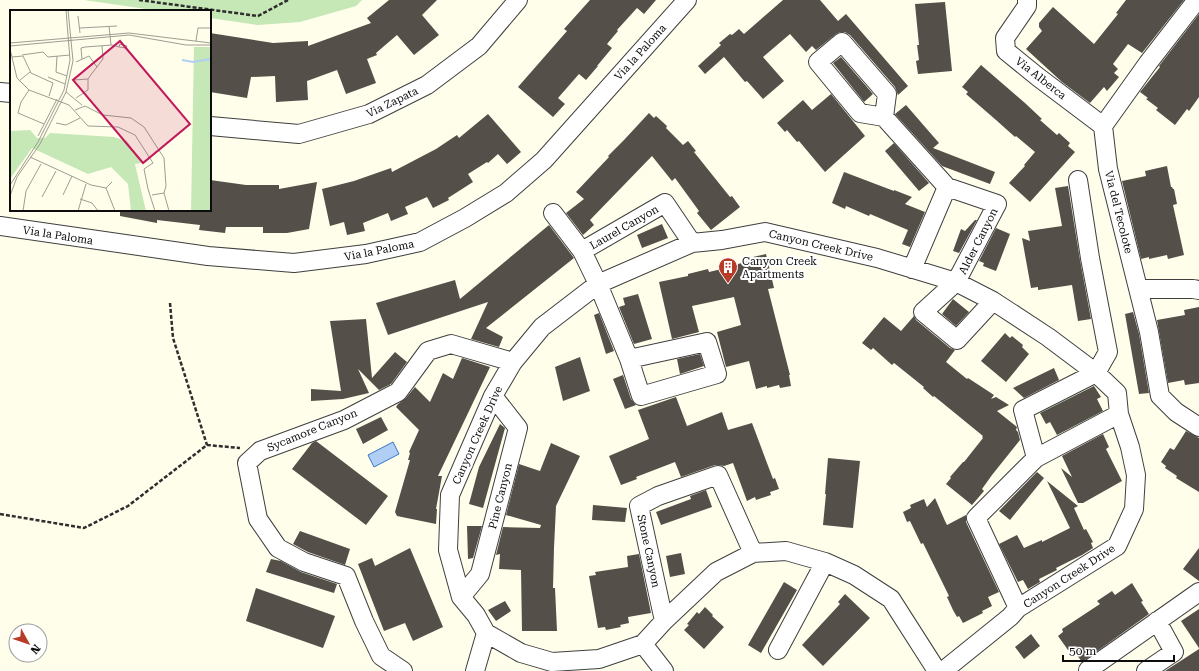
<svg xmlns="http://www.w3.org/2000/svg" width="1199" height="671" font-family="'Roboto Serif',serif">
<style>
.green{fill:#c6e7b6}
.water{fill:#b1cff4;stroke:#3976ca}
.building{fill:#544f48}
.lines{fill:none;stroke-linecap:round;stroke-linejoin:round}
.minor-casing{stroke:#3f3f3f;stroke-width:20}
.path{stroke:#2e2e2e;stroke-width:2.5;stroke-dasharray:4 2;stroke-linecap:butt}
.minor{stroke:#fff;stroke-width:18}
.labels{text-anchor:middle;stroke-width:4;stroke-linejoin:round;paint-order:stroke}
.street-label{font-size:11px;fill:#0c0c0c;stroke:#fff}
.poi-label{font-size:11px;fill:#0c0c0c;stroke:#fff;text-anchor:start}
.inset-river{fill:none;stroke:#b1cff4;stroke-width:2}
.inset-road{fill:none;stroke:#9e9d92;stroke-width:1}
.view{fill:#c2185b;fill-opacity:0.15;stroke:#c2185b;stroke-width:2}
.inset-edge{fill:none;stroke:#0c0c0c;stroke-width:2}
</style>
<rect width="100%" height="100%" fill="#fffeeb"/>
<!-- green -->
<path class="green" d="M84,0h278l-6,6 -56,16 -42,3 -48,-7v-7h-50z"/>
<!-- water -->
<path class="water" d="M393,442l6,12 -25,13 -6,-12z"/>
<!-- building -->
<path class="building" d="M389,0h48l-15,15 17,20 -25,20 -17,-20 -21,18 1,2 -10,4 9,24 -30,11 -9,-24 -30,11 1,19 -32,2 -1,-26 -24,1 -4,21 -37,-6v-59l63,10 35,-2v5l63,-23 -4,-5z
M590,0h66l-12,14 -7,-6 -20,22 1,1 -11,13 5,4 -15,18h1l-12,14 -7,-6 -21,24 7,6 -12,13 -35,-30 49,-56 -3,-2z
M783,0h37l18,21 8,-7 62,72 -10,9 -3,-8 -45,-52 -5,-3h-5l-4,2 -20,16 -4,-4 -6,6 -16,-18 -27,23 21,24 -21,18 -16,-18 -2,1 -21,-25 -19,17 -7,-8 23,-21 -2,-2 11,-9 2,1 7,-6 5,5z
M1126,0h58l-42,53 -14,-9 -15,20 5,5 -4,4 5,4 -12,14 -3,-4 -14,16 -28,-21 -36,-33 16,-18 -3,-4v-4l14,-16 41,37 24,-30 -2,-1z
M945,2l7,69 -34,3 -2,-13 3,-1 -2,-15h2l-4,-41z
M1199,14v83l-10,14 -2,-2 -12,16 -19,-15 2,-2 -12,-9 2,-1 -8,-6 20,-25 -1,-1z
M841,57l32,37 -9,8 -31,-39z
M981,65l44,38 17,16 -2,1 17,15 2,-2 11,10 -2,3 7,6 -45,50 -21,-19 16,-17 -1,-1 11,-13 -19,-16 -1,1 -19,-17 -30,-26 2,-2 -6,-5z
M831,94l34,42 -40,36 -26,-31 -2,1 -10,-12 -2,2 -8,-9 26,-23 9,10z
M906,105l33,38 -6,5 62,24 -5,12 -48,-18 -47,-52z
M649,113l5,5 2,-2 11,10 -1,2 17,17 5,-4 8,10 -2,1 36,45 2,-1 8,11 -29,23 -14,-17 2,-2 -24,-33 -3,3 -20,-25 -62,64 4,5 -11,10 -17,-22 18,-14 -8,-7 33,-35 -1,-1 16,-16z
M488,114l33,38 -14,12 -9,-10 -10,9 -1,-1 -19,12 5,8 -25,16 1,2 -16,8 -6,-11 -22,10 3,7 -17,7 -3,-8 -25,10 2,8 -18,4 -3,-13 -14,4 -8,-37 32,-8 37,-13 1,4 44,-23 21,-14 2,3z
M894,143l35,40 -10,8 -34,-40z
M1167,166l4,21h1l1,2h1l3,15 -4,1 11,50 -16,4 -1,-4 -18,4v-2l-8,2 -19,-78 24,-5 -1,-5z
M844,172l50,19v-1l18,7 -7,7 20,8 -15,35 -8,-3 6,-14 -38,-16 -1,2 -23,-10 -1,3 -13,-6z
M210,180l36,5h33v4l38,-7 -8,47 -22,4h-24v-6h-37l-1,6 -26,-3 1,-5 -43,-5v3l-37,-7v-6h90z
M1068,186l12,74 11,59 -13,2 -6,-36 -34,5v-3l-7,1 -9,-50 8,3 -2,-10 34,-5 -7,-38z
M975,220h2l-18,33 -6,-2 8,-22 4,2z
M662,224l6,14 -26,10 -5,-13z
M549,225l25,33 -88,70 17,9 -4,10 -28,-8 17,-37 -100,33 -12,-32 79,-23 5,19z
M996,228l14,6 -14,37 -13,-5 1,-3 -5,-2z
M766,254l8,34 -6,1 22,86h-1l2,11 -11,2 -1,-3 -12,3v-2l-11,3 -7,-28 -23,6 -9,-35 24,-7 -7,-28 -42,9 7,26 -27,7 -13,-57 29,-6v-2l20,-5 1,3 29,-7v-1l15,-4v-3z
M638,294l14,45 -18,5 -15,-37 6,-2 -2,-7z
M953,299l16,13 -13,14 -14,-12z
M1199,307v76l-14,2 -1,-5 -16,3 -11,-63 28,-5 -1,-5z
M1133,312l6,22 10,59 -10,1 -14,-80z
M599,313l15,38 -8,3 -12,-39z
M914,316l2,4 34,28 5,2 -9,12 21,17 1,-1 26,17 -3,4 5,-2 13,8 -12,6 20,16 -1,3 2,2 2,8 -28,35 -10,14 2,2 -12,14 -26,-21 5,-6 -1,-1 13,-15h1l19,-24 -1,-1 1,-1 -49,-40 -1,1 -10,-9 1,-1 -30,-24 -2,2 -19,-17 -2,2 -9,-7 22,-26 17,14z
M366,319l6,59 23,-26 12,10 -16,22 -12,6 -21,-21 11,24 -26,6 -32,2v-12l30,2 -11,-70z
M1005,333l5,5 2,-2 11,9 -1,2 7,7 -23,28 -25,-21z
M700,354l4,12 -24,8 -3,-15z
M580,357l10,34 -27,10 -8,-34z
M462,358l28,9 -52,109h4l-6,33h1l-1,15 -39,-8 -2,-4 15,-52h-2l2,-7 -1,-1 10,-22 -23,-23 2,-3 8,-6 9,-11 15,15 13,-29 10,6z
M1054,368l5,12 -35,18 -11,-10z
M623,375l8,24 5,6 -11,4 -12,-30z
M1094,386l7,11 -4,2 6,12 -46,24 -7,-13 -4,2 -6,-11z
M676,397l11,29 35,-14 6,18 24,-7 21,56 2,-1 4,11 -9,3 1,3 -15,5 -1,-3 -8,4 -14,-38 -9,3 -5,-1h-4l-34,12 -6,-15 -39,15 1,2 -16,6 -12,-29 40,-17 -11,-29z
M381,417l7,13 -25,14 -7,-15z
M500,424l5,4 -22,80 -14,-4 10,-37z
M1186,431l13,7v54l-23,-14 1,-2 -12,-8 1,-2 -5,-4 9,-14 4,2z
M1103,434l6,13 -3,2 16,32 -39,22h-5l-17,-35 11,9 -10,-21z
M316,441l72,55 -22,29 -74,-56 20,-26z
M551,443l29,13 -24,50 -2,42 -1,40h2l2,43h-35l-1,-61 -22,-1 1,-15 -4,1 7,-28 37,1 1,-3 -35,-10 13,-51 21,7z
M828,458l32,3 -7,67 -30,-3 3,-31h-1z
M1037,472l7,6 -34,42 -11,-9z
M1047,481l31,25 -4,2 10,22 2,-1 7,13 -2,1 2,5 -11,7 -26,13 1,2 -18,9 1,3 -12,7 -5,-9 -5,2 -19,-38 18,-9 7,13 18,-8v2l28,-14z
M706,490l6,17 -51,18 -5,-13 35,-13 -1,-3z
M935,498l10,23 2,4 19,-10v7l33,70 -11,5 4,9 -10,5 1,2 -20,10 -4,-7 -2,1 -4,-7 -6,-13 2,-1 -26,-53 -2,1 -11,-23 -3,1 -4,-10 8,-4 -1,-3 14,-6 3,8z
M593,505l34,3 -2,14 -33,-2z
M467,526h15l-9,32 -5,1z
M300,531l50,18 -5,16 -37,-13 -15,-8z
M410,548l33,79 -30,14 -8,-18 -21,8 -26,-67 14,-6 3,8z
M1199,548v33l-16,-12z
M681,553l4,21 -15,3 -4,-21z
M639,554l12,59 -23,4 1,6 -9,2 1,2 -15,3 -1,-3 -7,1 -9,-52 7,-1 -1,-3 33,-5 -1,-11z
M271,559l10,2 20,11 36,12 -3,9 -68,-21z
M784,582l13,8 -36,63 -13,-8z
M1132,583l11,18 -2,1 8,12 -67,48 -10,-14 -4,2 -10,-14 5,-4 -1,-3 38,-25 -3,-3 15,-10 3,4z
M256,588l79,28 -12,32 -77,-27z
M845,594l25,24 -47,48 -21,-21 38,-41 -2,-2z
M505,601l6,10 -15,10 -8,-11z
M705,607l8,8 -1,1 12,11 -20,22 -20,-19 5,-5 -2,-1 10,-12 2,2z
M1199,609v39l-18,-27z
M1031,634l9,12 -16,13 -9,-12z
M1199,649v22h-34z"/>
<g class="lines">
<!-- minor casing -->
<g class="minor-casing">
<path id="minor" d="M1027,0v6l-22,32 1,13 32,26 65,49
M1193,5l-45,58 -45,63 5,43 41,163 11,64 16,16 23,15
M842,42l45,52 -3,23 -24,-4 -42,-51z
M0,92l11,1
M884,117l63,70 50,17 -41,78 -33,30 34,28 36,-39
M210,126l89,8 70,-20 58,-29 52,-39 39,-46
M553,213l29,38 16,33 31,75
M0,226l208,30 86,7 72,-9 54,-12 45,-24 41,-25 38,-33 143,-160
M582,251l83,-48 27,40
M912,269l35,-82
M1139,289h54l6,1
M707,342l10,32 -76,22 -12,-37z
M1036,458l-13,-48 73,-37 12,-21 -18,-94 -12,-78
M461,597l19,-23 38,-146 -25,-32
M1018,608l-42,-90 60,-60 83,-44
M664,621l-25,-115 19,-10 60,-21 35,78
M643,644l21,27
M778,650l47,-88
M403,671l-22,-15 -17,-35 -18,-45 -42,-14 -26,-14 -20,-29 -11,-56 13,-12 84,-31 54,-28 30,-41 23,-7 62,18
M475,671l11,-38
M937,671l-46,-72 -37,-24 -29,-13 -39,-11 -33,2 -37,19 -52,49 -21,23 -44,15 -47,3 -31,-9 -35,-20 -10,-18 -15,-18 -13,-47 2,-55 43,-99 20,-34 29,-35 56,-43 94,-41 30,-3 43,-8 112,26 79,24 37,19 55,36 48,36 21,20 2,21 11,33 6,28 -2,34 -17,37 -99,62 -8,9 -67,54
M1089,671l-1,-1 111,-78
M1146,671l28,-19 -17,-31"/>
</g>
<!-- path -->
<path class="path" d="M139,0l119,16 30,-16
M170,303l3,35 34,107
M0,514l84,14 44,-22 79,-61 33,3"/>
<!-- minor -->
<use href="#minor" class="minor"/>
</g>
<!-- icons -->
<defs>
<g id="building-pin" transform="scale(1)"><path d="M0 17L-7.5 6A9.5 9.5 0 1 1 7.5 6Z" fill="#b83b27" stroke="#fff"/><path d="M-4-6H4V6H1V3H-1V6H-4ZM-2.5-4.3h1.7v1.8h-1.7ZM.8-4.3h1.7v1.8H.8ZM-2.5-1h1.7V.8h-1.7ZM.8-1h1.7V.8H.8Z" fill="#fff"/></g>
</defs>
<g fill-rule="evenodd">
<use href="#building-pin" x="728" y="267"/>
</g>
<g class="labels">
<!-- street labels -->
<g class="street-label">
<text transform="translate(640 52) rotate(-48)" y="4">Via la Paloma</text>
<text transform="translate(1041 78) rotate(38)" y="4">Via Alberca</text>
<text transform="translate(392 102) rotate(-26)" y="4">Via Zapata</text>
<text transform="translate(1119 212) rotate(76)" y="4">Via del Tecolote</text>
<text transform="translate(624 227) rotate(-30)" y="4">Laurel Canyon</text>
<text transform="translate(58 235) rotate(9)" y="4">Via la Paloma</text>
<text transform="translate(978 241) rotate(-63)" y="4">Alder Canyon</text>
<text transform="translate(821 245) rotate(13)" y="4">Canyon Creek Drive</text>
<text transform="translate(379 250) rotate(-11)" y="4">Via la Paloma</text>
<text transform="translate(312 430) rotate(-22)" y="4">Sycamore Canyon</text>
<text transform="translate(477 435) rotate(-66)" y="4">Canyon Creek Drive</text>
<text transform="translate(500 496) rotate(-76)" y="4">Pine Canyon</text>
<text transform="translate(649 551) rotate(78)" y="4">Stone Canyon</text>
<text transform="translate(1069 576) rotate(-33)" y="4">Canyon Creek Drive</text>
</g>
<!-- poi labels -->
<g class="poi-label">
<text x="742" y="265">Canyon Creek<tspan x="742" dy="13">Apartments</tspan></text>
</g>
</g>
<!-- overview -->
<g transform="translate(10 10)">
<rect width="201" height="201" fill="#fffeeb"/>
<path d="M184,37h17v164h-20zM20,120l7,8h8l5,-5 64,4 13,4 15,22 -7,1 11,47h-15l-3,-27 -17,-17 -23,7 -56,-26 -22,31v-48z" fill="#c6e7b6"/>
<path class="inset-river" d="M172,50l11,2 18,-3"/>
<path class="inset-road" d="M68,6l2,17M99,16l2,19M70,18l37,-2M186,31l2,-13h13M0,33l119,-10 82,10M0,36l119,-11 57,10h25M0,39l7,29 12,12 40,15 19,21 30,1 17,8 18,28 -9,6 4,20 7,22M12,45l21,-3 5,5 22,-2M47,46l-1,16 11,4M2,47l11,-1 8,17 22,10 -4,13M72,49l-1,-11 4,-1 27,-2 7,2 7,1 1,-2 -7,-2 -1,3M66,52l13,-6 8,11M38,67l17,7M64,70l14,-1 2,-3 13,-17 -1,-13M9,71l11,-9M19,80l-8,12 -3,11 26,11M56,82l16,13M66,88l12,-8v-11M65,100l10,-4 18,9 28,3 13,9 20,31 2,28 -2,7 5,18M46,113l10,2 14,-7M28,126l19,-37M20,147l61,28 15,3 6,-6M0,175l28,-43 26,-52 6,-30 -4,-50M96,178l9,23M53,185l9,-19M142,185l12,-2M0,186l7,-19 23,-33 26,-52 7,-31 -5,-51M32,187l14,-26M70,189l12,4 6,8M13,201l3,-20 15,-27M68,201l8,-27"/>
<path class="view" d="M110,31l70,83 -47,39 -70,-83z"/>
<rect width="201" height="201" class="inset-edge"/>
</g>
<!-- north arrow -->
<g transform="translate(28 643) rotate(130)"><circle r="19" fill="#ffffff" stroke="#9e9e9e"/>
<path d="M0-3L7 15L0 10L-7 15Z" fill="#b83b27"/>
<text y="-6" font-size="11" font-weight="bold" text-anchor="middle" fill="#0c0c0c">N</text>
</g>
<!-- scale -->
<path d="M1063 655v6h111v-6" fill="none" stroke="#0c0c0c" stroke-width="2"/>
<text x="1069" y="655" font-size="12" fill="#0c0c0c" stroke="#ffffff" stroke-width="3" paint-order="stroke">50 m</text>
</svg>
